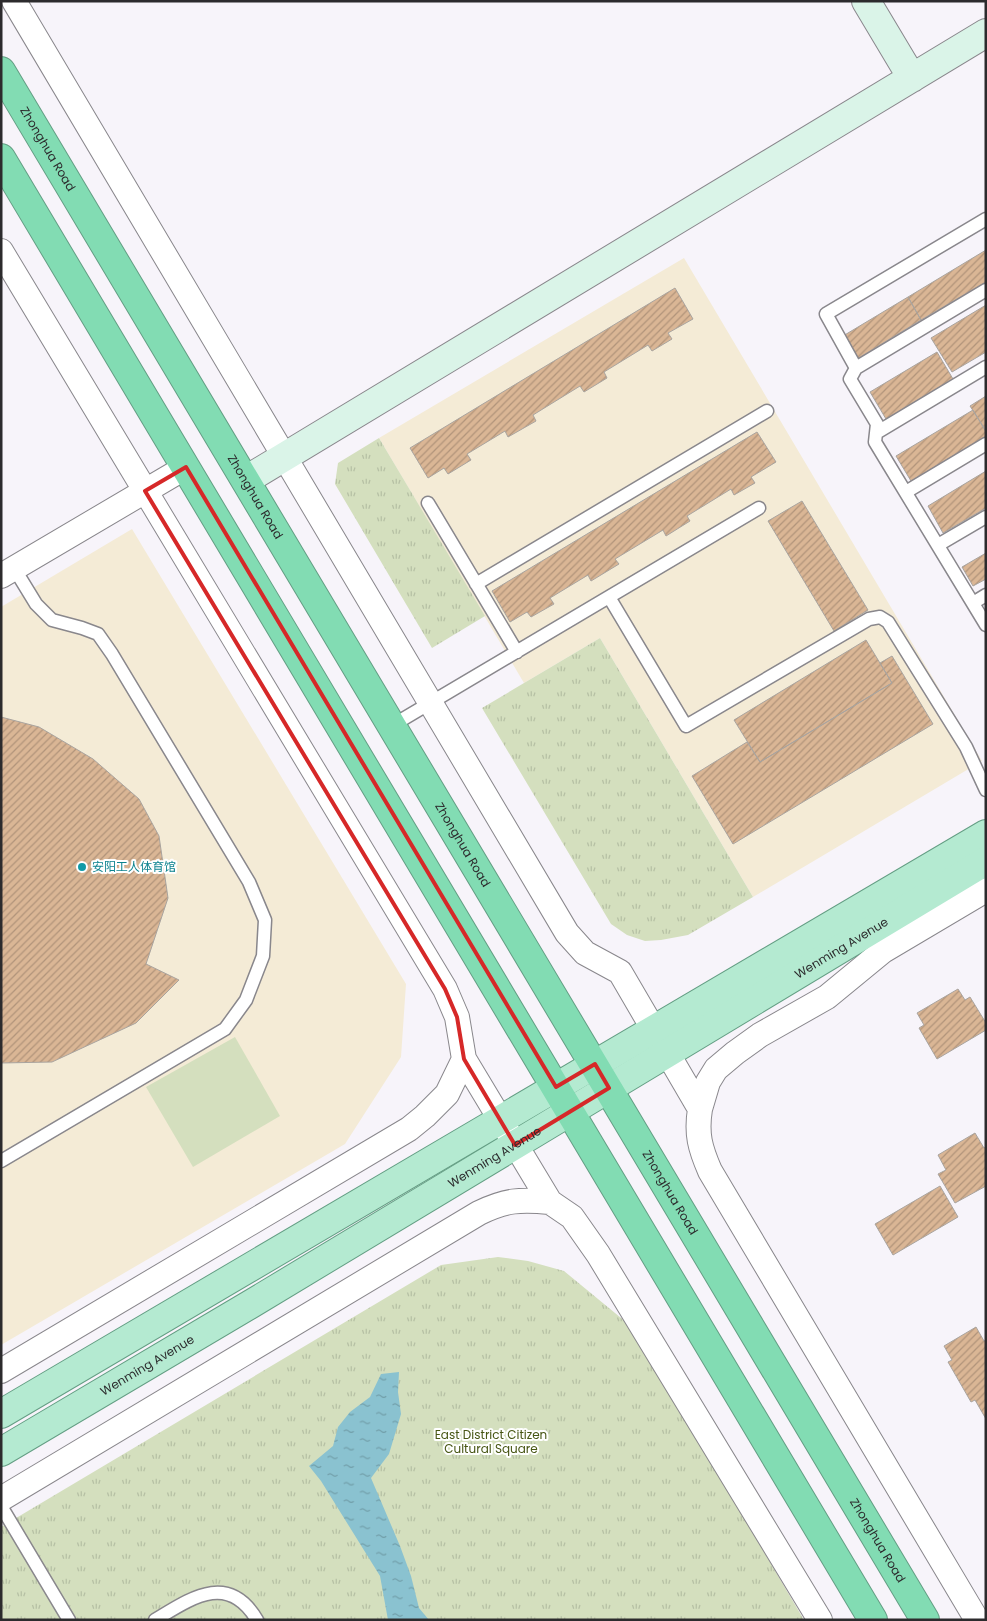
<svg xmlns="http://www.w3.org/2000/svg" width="987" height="1621" font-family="Poppins,'Noto Sans SC',sans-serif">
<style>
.commercial{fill:#f4ebd6}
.grass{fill:url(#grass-tufts)}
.garden{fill:#d4dfbe}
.water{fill:url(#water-ripples)}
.building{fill:url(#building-hatch);stroke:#a9a49f}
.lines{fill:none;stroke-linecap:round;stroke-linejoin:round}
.lane-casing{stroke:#89878c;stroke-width:15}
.street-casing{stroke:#89878c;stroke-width:26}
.secondary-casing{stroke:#89878c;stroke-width:30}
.primary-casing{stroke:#649e84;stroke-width:30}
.highway-casing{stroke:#649e84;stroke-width:30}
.lane{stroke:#fff;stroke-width:12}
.street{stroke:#fff;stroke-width:24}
.secondary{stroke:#daf4e8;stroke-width:28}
.primary{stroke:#b4ead1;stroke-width:28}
.highway{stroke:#82dcb3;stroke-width:28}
.marked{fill:none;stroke:#d62828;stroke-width:4;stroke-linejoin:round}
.culture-dot{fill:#0f9aa8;stroke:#fff;stroke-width:2}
.labels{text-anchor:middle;stroke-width:4;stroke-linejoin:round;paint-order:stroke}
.street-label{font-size:12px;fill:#2c2b2d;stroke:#fff}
.culture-label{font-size:12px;fill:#0d838f;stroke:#fff;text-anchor:start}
.park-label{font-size:12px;fill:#475614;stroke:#fff}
</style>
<defs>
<pattern id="grass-tufts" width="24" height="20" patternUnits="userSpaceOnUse" patternTransform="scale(1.25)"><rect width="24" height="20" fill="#d4dfbe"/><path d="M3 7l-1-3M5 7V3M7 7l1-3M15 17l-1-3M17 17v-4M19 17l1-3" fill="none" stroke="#b6c0a4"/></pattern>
<pattern id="water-ripples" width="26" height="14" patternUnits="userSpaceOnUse" patternTransform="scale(1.25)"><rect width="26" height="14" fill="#8ac2d0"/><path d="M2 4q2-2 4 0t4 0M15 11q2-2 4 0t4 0" fill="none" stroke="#719ea9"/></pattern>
<pattern id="building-hatch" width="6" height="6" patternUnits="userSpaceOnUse" patternTransform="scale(1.25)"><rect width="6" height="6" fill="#dab695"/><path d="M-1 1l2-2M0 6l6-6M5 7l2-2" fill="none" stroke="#b1947a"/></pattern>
</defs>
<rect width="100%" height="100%" fill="#f7f4fa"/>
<!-- commercial -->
<path class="commercial" d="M684,258l298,503 -229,136 -153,-259 -76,45 -145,-245z
M132,529l274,455 -5,73 -56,87 -344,201v-738z"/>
<!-- grass -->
<path class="grass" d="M379,438l106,178 -53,32 -97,-164 3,-21z
M600,638l153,259 -65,38 -27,5 -16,1 -18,-6 -16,-11 -129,-216z
M498,1257l30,4 36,10 68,56 172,293h-803v-93l440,-262z"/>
<!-- garden -->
<path class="garden" d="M235,1037l45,79 -87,51 -47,-80z"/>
<!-- water -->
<path class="water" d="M399,1372l-1,20 3,22 -12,40 -18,24 29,68 11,30 8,32 10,12h-41l-8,-44 -59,-95 -12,-15 24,-20 5,-19 12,-15 20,-15 11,-23z"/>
<!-- building -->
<path class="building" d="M986,250v32l-65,38 -13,-23z
M675,288l18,31 -25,14 4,6 -20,12 -4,-6 -44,27 3,6 -23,14 -4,-6 -47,29 3,6 -28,16 -3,-6 -38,23 4,6 -23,14 -4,-6 -16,10 -18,-30z
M908,297l13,23 -64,39 -14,-23z
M986,305v47l-34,20 -21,-34z
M937,352l16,27 -67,40 -16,-27z
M986,396v33h-1l-15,-23z
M973,410l13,22v4l-75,45 -15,-25z
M757,432l19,30 -25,15 4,6 -21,12 -3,-6 -44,27 3,5 -24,15 -3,-6 -48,29 4,5 -28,17 -3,-6 -38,23 4,6 -23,13 -4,-5 -17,10 -18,-31z
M986,471v37l-43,25 -15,-27z
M802,501l66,109 -34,21 -66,-110z
M986,553v26l-13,7 -11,-19z
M866,640l26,43 -132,79 -26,-42z
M892,656l41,68 -200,120 -41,-68 55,-34 13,20 132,-79 -12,-20z
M1,717l38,10 54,32 46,40 20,37 9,62 -22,66 33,16 -43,43 -84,39 -51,1z
M958,989l7,11 5,-3 16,26v7l-49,29 -18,-31 5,-3 -7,-12z
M975,1133l9,15 2,-1v39l-31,17 -17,-29 8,-4 -8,-15z
M940,1186l18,31 -65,38 -18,-31z
M976,1327l8,14 2,-1v79l-11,-19 -4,2 -23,-40 4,-2 -8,-14z"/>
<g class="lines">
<!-- lane casing -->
<g class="lane-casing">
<path id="lane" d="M986,219l-160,95 30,54 -6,11 27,45 -2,18 111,183
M856,368l130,-78
M876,433l110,-66
M906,492l80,-48
M428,503l89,149
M938,545l48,-28
M476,584l291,-173
M609,597l77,129 183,-107 11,-2 8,5 78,125 20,43
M973,603l13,-8
M393,725l366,-217
M1,1161l224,-132 21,-29 17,-44 2,-36 -16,-38 -137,-228 -14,-20 -16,-6 -30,-8 -16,-16 -22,-36
M1,1506l68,114
M155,1620c35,-21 73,-49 102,0"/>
</g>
<!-- street casing -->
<g class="street-casing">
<path id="street" d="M14,1l553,932 18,20 35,19 80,137c-4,25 0,39 10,62l267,449
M1,251l444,738 12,28 7,42 86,143 22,15 26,37 222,366
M1,576l185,-109
M700,1109l8,-27 8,-13 19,-16 25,-18 67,-38 56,-46 103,-61
M1,1371l408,-242 16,-13 22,-22 17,-35
M1,1499l478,-286c27,-13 41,-14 71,-11"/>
</g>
<!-- secondary casing -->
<g class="secondary-casing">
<path id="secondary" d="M866,1l46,77
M246,480l740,-447"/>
</g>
<!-- primary casing -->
<g class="primary-casing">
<g id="primary">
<path d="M1,1414l985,-580"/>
<path id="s1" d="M1,1452l250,-148 735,-443"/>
</g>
</g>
<!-- highway casing -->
<g class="highway-casing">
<g id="highway">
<path id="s2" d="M1,71l924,1549"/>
<path d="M1,158l872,1462"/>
</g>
</g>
<!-- lane -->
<use href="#lane" class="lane"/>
<!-- street -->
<use href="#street" class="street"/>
<!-- secondary -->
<use href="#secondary" class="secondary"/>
<!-- primary -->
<use href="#primary" class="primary"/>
<!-- highway -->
<use href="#highway" class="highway"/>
</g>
<!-- marked area -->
<path class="marked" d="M186,467l370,620 39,-23 14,24 -94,57 -51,-86 -7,-42 -12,-28 -300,-498z"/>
<!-- markers -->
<circle class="culture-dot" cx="82" cy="867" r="5"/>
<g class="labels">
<!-- street labels -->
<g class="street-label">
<text dy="4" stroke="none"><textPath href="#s2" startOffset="91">Zhonghua Road</textPath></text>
<text dy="4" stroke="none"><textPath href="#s2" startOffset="496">Zhonghua Road</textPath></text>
<text dy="4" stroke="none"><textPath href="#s2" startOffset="901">Zhonghua Road</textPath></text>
<text dy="4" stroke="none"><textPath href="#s1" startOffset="980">Wenming Avenue</textPath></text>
<text dy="4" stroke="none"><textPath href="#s1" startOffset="575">Wenming Avenue</textPath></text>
<text dy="4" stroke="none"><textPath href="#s2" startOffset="1306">Zhonghua Road</textPath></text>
<text dy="4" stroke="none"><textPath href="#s1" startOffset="170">Wenming Avenue</textPath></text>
<text dy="4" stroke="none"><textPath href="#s2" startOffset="1711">Zhonghua Road</textPath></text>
</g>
<!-- culture labels -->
<g class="culture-label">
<text x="92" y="871">安阳工人体育馆</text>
</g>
<!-- park labels -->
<g class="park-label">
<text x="491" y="1439">East District Citizen<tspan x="491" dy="14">Cultural Square</tspan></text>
</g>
</g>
<!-- border -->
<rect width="987" height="1621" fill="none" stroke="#2c2b2d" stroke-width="5"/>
</svg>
